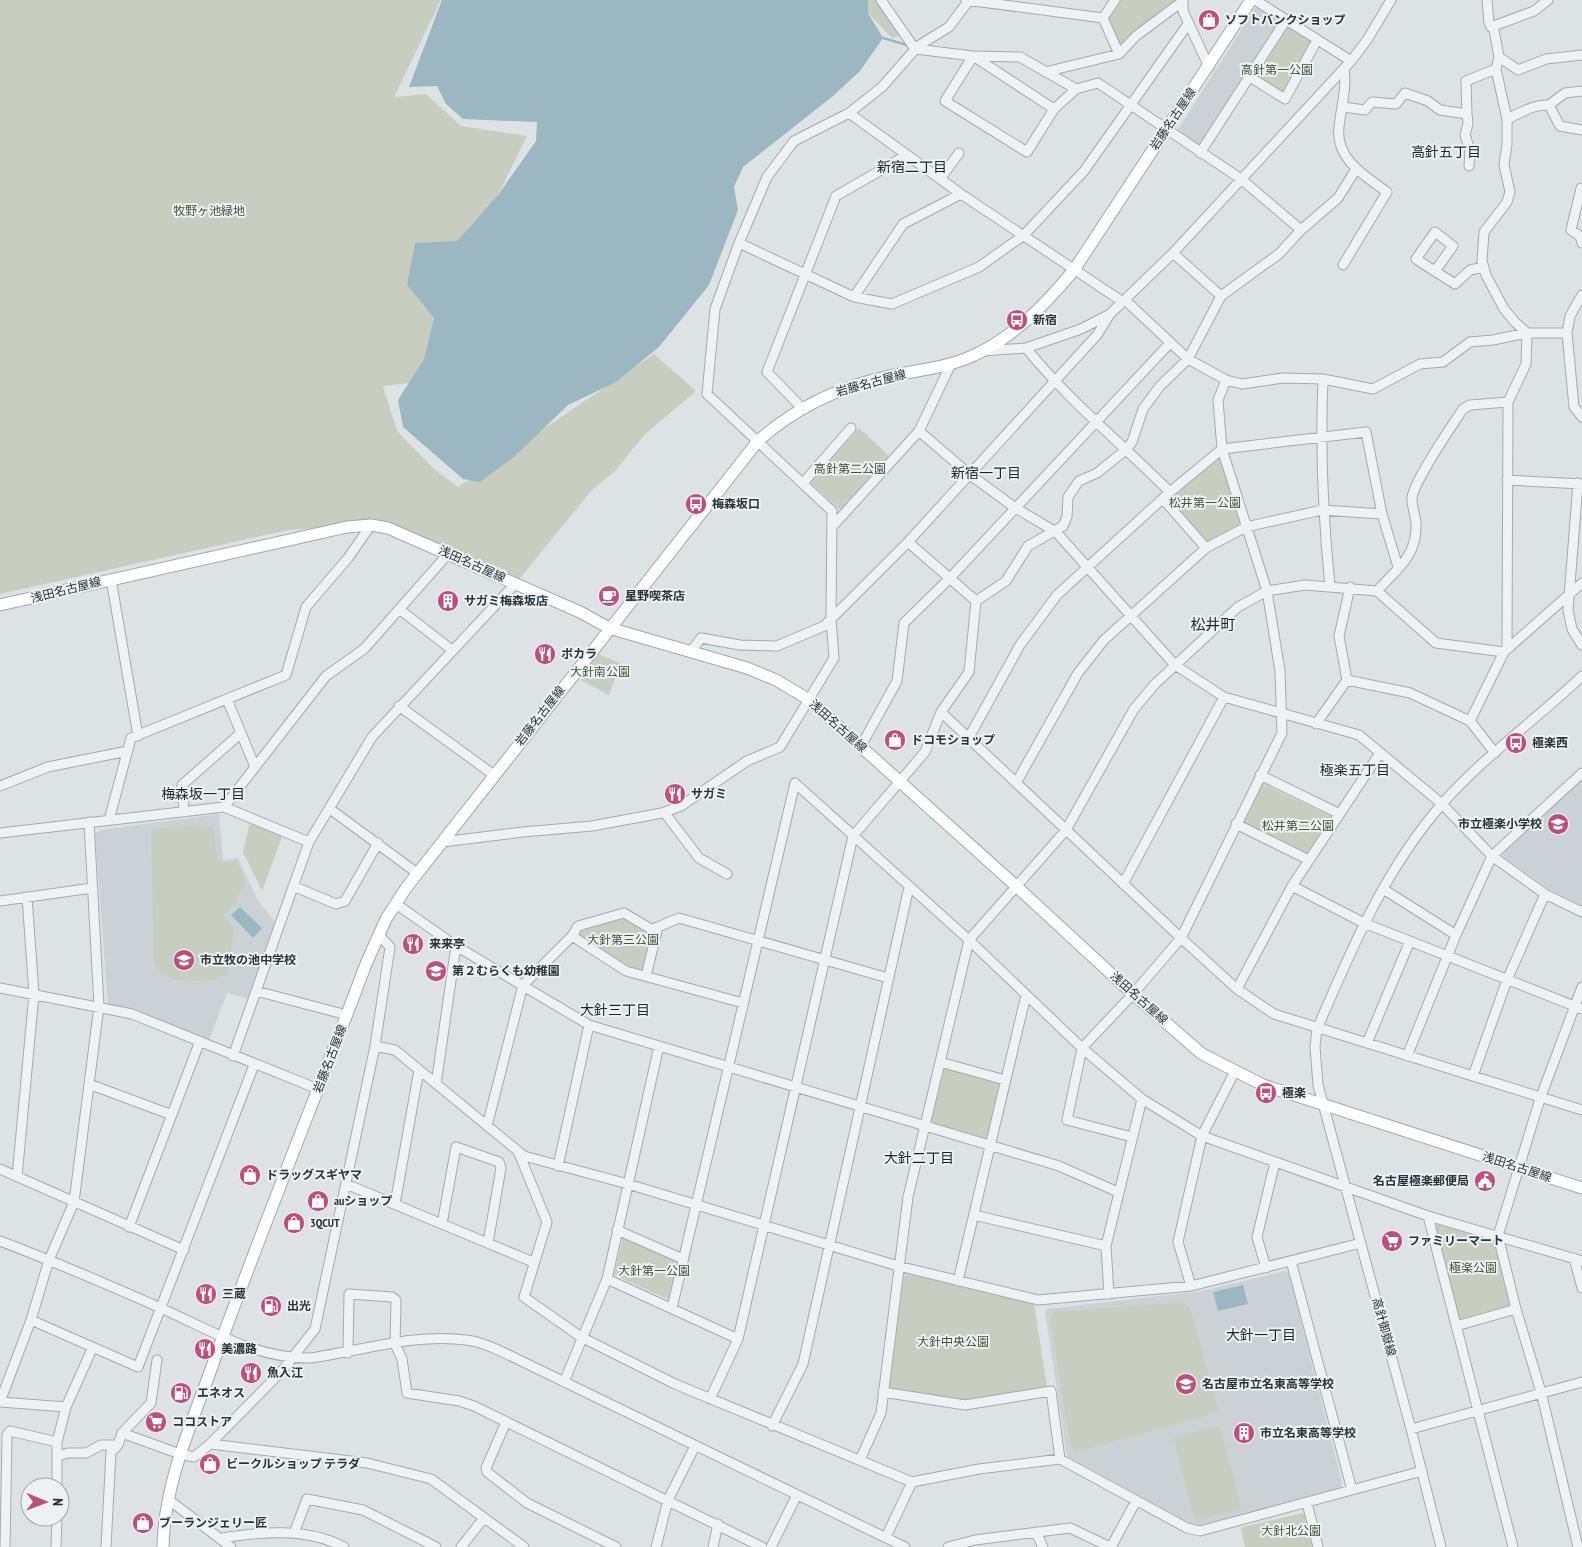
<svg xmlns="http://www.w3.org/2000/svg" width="1582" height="1547" font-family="'PT Sans Narrow','Noto Sans JP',sans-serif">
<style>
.built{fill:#cbd2d6}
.green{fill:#c7cebf}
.water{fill:#9bb7c2}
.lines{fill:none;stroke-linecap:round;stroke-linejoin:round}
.stream{stroke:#9bb7c2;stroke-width:2.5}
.minor-casing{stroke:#a3aaae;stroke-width:11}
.major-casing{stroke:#9ea9af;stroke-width:13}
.minor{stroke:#eff2f4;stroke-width:9}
.major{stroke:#fff;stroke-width:11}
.labels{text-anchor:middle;stroke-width:4;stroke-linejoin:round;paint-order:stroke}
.poi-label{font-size:12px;font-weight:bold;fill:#28333a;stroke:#ecf1f3;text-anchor:start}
.park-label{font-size:12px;fill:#445437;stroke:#ecf1f3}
.street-label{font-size:12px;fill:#28333a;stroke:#ecf1f3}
.neighbourhood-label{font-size:14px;fill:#1a242b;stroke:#ecf1f3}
.quarter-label{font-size:15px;fill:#1a242b;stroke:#ecf1f3}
</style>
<rect width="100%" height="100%" fill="#dde2e5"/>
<!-- built -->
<path class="built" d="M1259,7l21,13v5l-77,121 -5,1 -21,-16 78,-123z
M1582,780v126l-35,-18 -43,-31 -1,-3z
M219,814l4,46 15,-2 19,41 18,23v5l-26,72 -22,-6 -19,50 -100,-38 -13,-171 5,-4z
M1285,1271l4,2 53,210 -1,6 -140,36 -12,-2 -122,-67 -22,-144 2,-3 155,-18z"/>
<!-- green -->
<path class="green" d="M0,0h441l-47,97 32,-3 35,32 66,10 -29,59 -41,46 -50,44 27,33 -10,41 -15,24 -26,3 14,45 38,39 23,17 196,-133 42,37 -52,44 -28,35 -25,21 -75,92 -145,-58 -83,5 -288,64z
M868,0h13l18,36 -7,2 -24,-25z
M1119,0h57l-56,50 -14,-31z
M1284,26h5l22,14v4l-26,49 -4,1 -26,-16v-4z
M859,428l30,28 -49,54 -30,-28z
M1220,453l22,72 -37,21 -42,-47z
M594,652l26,11 -11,32 -32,-17z
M1262,783l70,34 -26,39 -61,-31 -3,-3z
M250,822l32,15 -20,54 -19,-39z
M198,825l3,3 12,-2 5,37 19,-2 10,23 -10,12 2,2 -15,18 10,12 -6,47 -9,1 -1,4c-23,0 -51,7 -64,-16l-3,-131 3,-4z
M624,917l29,18 -9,36 -15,-4 -50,-32 2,-5z
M945,1067l57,15 -15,57 -57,-15z
M1440,1222l53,16 17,67 -51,14 -24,-92z
M623,1236l58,24 -9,41 -58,-26z
M909,1274l125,29 13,85 -81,12 -74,-8 -3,-7 15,-109z
M1182,1302l8,5 29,105 -142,40 -7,-8 -20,-126 4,-6z
M1216,1426l5,3 21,80 -41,10 -7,-2 -21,-80z
M1304,1513l8,34h-67l-4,-17 2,-3z"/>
<!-- water -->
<path class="water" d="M442,0h426v13l15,25 -23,33 -27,25 -90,71 -9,20 4,23 -29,75 -50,62 -43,35 -48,23 -53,51 -35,26 -17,-3 -60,-52 -5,-27 26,-41 10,-41 -27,-33 8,-42 42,-2 41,-46 38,-54 1,-19 -74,-3 -17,-15 -9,-18 -28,1z
M240,907l22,21 -9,10 -22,-23z
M1243,1285l5,19 -30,7 -5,-19z"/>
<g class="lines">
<!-- stream -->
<path class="stream" d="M883,38l24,7"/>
<!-- minor casing -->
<g class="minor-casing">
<path id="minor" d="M881,0l34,49 58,7 47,1 56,32
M966,0l137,18 12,-18
M1183,0v11l26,56
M1255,0l96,61
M1487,0l2,23 5,7 5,27 -3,12 11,50v25l-3,21 6,27 -3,10 -23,30 -2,29 4,14 18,34 11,13 12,11h40
M1103,18l16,36
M1491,27l43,-16 14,-11
M1499,57l19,13 28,-11 36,-4
M1045,72l74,-18 17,-18 47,-35
M1250,77l35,22 32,-59
M1549,105l16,-12 17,-2
M1343,107l22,3 7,-8 24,2 9,-11 23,8 12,9 27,4 1,10 -3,11 5,15 -1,16
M1054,109l-81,-53 -28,45 82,51 27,-43 22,-20 22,-6 143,96 60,51
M849,113l112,81 162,108
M1467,114l-1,-33 30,-12
M1507,119c14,-6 26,-15 42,-14l11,21 22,4
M1200,153l86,-133
M940,179l19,-26
M1581,188l-10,42 9,6 2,7
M739,243l115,54 38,7 87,-37 45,-32 60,-64 104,-147
M1173,253l48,43
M1343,265l44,-73c-22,-16 -52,-33 -48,-65 2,-20 8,-38 5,-58
M1435,271l18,-25 -18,-14 -19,27 39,25 15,-14 14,-3
M1582,295l-12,21 -3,17 7,74 8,10
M854,297l49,-73 58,-30
M1125,300l63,59 38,21 16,4 41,-6 40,1 50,10 47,-25 23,-2 27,-20 23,-2 34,-7 -1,31 -18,38 -1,246
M1026,348c43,53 96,96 144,144
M983,351l43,-3 55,-19 29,-15 63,-61 178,-192 16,-21 24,-40
M1323,379c-3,70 0,138 7,207
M802,408l-35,-36 69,-176 71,-41
M919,431l50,43 45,33 42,25 119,133 49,32 135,38 83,69 50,52 53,38 37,18
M1507,480l75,4
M803,483l48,-55
M1578,483l-10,127 4,19 10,16
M1163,499l43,49
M832,527l87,-96 32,-67
M111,579l27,157
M1377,591c19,-21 39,-34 39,-64 1,-9 -5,-21 -4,-30 5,-21 38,-68 51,-88l7,-4 38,-3
M976,601l30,-20 22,-35 35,-20 4,-9 1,-20 11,-16 18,-8 30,-24 5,-7 11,-33 17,-23 28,-27 33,-63 58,-42 22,-24 37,-32 18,-29
M399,609l53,41
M692,650l9,-12 39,7 37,1 47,-20 84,-84 146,-160 43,-47 13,-21
M1347,680l63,13 60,28 25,32
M227,699l28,68
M399,706l95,69
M941,712l240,226 56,51 37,25 308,96
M1470,721l34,-69 78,-69
M1316,724l31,-44 -8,-44 11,-49
M968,739l52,-94 37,-50 113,-103 52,-43 144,-17 16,82 16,53
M861,746l36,-65 7,-58 46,-45 220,-235
M1260,775l80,39
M1016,783l62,-110 26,-33 102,-92 40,-21 76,-17 60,4
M0,786l48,-19 80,-16
M224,807l85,35
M330,809l87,64
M184,812l-2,-27 59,-52
M664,812l35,46 28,16
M109,820l22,-82 155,-63 20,-68 42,-49 23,-33
M1236,824l73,36
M0,833l224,-26 102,-131 38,-27 84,-95
M442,842l81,-10 69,-6 70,-13 19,-7 66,-45 33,-14 54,-89 -3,-39 1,-108 -125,-117 8,-85 24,-66 28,-66 27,-36 55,-28 33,-26 36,-41 31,-19 20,-27
M1123,884l101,-187
M293,886l43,18 9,-3 33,-58
M1292,886l72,37 218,86
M1383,889l73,46
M0,901l92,-13
M396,904l60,42 133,79 470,141 59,26
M572,936l6,-10 46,-13 27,16 7,-2
M646,976l12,-49 21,-9 209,60
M0,988l132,26 186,75
M1237,989l55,-103 88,-133
M256,991l91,24
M1367,1043l43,-102
M375,1046l20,4 129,106 104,28 270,82 140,34 153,-14 170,-43
M233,1056l76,-214 63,-105 144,-154
M1407,1056l49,-121 36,-79 90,-83
M940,1062l65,18
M1473,1076l34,-96 38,-86
M89,1084l83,31
M436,1084l20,-138
M487,1126l36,-141 49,-49 54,35 117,32
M1132,1137l-65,-17 15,-72 51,-54 48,-56 101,-205 -2,-62 -13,-80 -45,-142 -4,-49 8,-20
M518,1151l29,71 -23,75 57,40 94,47 237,98
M558,1166l31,-141
M0,1169l184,81
M17,1177l17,-183 -7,-97
M346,1184l187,78
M395,1204l24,-134
M974,1215l132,31
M1428,1216l85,331
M442,1224l14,-77 43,15 2,6 -13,75
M129,1227l71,-186
M617,1230l66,29
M0,1241c55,21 109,44 163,68 46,21 95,50 147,49 51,-7 105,-25 156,-18 17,2 32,10 47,17l392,190
M1574,1258l8,30
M1291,1261l61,229
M1266,1268l-9,-31 18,-75
M607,1279l131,60
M958,1281l68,-286
M1191,1286l-13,-44 24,-106 33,-65
M1109,1294l-3,-48 36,-147
M672,1308l123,-525 174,157 113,108 60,51 60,37 226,80 154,45
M31,1320l107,47 116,-302
M1456,1326l60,-17
M348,1353l1,-59 43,3 4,3 -1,44 7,15 5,34 52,8 15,5 288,141
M564,1382l43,-103 52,-233
M883,1392l82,13 86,-14 9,68
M710,1399l28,-60 115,-503 72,-84 16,-40 28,-40 7,-71 -68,-59
M0,1402l31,-82 18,-60 25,-58 25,-196 -10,-184
M1,1402l65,5
M506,1422l-20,46 1,4 40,31 89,44
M772,1426l31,-62 106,-477
M1411,1429l171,-47
M122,1433l58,21 14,3 16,-13 157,19 64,16 93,68
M57,1442l9,-35 26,-58
M210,1444l71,-72 34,-43 60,-283 15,-99 -11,-12
M58,1456l10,-3h18l15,-8h17
M860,1460l21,-47 27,-216 61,-257 97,-110 68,-121 21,-25 83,-77 29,-16 38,-6 72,6 59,52 68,9
M169,1500l62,47
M1307,1503l11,44
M1036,1532l7,15
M294,1533l13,-34 56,11 73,37
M886,1537l26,-55 67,-13 81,-10 127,69 13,3 222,-60
M222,1538c40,-6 84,-11 122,9
M5,1547l2,-112 3,-4 47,11v45
M56,1547l1,-30
M106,1547l5,-95 7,-7 4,-12 29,-30 6,-43
M461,1547l23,-29
M656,1547l12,-47 27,-54
M713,1547l5,-23
M771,1547l26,-52
M948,1547l27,-7 95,-12 40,19
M1111,1547l25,-46
M1441,1547l-30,-118 -93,-344 -3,-38 2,-18c34,-79 68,-160 125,-225 40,-46 95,-85 140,-128
M1578,1547l-37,-155 -25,-83 -18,-73 42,-137 42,-112"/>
</g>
<!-- major casing -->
<g class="major-casing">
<path id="major" d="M0,605l347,-78 24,-2 17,3 192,84 29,16 138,40 29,12 32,19 208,187 117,108 69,60 61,31 319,103
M163,1547c1,-65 30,-126 51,-186 48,-133 102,-264 152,-397l20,-45 20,-31 352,-447c36,-32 76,-52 123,-63 29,-7 61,-9 89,-21 42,-18 75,-52 104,-87l177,-270"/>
</g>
<!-- minor -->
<use href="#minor" class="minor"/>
<!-- major -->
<use href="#major" class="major"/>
</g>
<!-- icons -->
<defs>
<g id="shop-disc" transform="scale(1.125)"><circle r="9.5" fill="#bf4e7a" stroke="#ecf1f3"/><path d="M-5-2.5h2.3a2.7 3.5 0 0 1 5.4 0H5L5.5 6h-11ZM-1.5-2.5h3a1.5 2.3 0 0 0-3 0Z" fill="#fff"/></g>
<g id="bus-disc" transform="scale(1.125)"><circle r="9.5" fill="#bf4e7a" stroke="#ecf1f3"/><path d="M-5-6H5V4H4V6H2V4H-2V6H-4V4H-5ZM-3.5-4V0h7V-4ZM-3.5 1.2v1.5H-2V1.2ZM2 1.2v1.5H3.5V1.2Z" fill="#fff"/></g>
<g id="cafe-disc" transform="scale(1.125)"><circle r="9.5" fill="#bf4e7a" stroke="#ecf1f3"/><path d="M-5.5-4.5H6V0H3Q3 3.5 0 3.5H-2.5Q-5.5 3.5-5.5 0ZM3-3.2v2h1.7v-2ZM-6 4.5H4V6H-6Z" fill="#fff"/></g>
<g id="building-disc" transform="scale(1.125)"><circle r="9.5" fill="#bf4e7a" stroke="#ecf1f3"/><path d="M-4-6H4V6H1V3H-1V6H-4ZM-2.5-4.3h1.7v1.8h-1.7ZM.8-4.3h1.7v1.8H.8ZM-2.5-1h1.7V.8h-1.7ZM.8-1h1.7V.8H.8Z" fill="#fff"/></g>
<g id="restaurant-disc" transform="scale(1.125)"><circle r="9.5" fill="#bf4e7a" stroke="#ecf1f3"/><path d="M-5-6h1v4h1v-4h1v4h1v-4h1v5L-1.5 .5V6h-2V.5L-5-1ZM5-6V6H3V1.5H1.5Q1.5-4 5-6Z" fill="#fff"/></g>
<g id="school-disc" transform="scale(1.125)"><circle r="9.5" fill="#bf4e7a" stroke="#ecf1f3"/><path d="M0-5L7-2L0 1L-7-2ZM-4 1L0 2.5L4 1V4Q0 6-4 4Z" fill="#fff"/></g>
<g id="civic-disc" transform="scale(1.125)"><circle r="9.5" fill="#bf4e7a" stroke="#ecf1f3"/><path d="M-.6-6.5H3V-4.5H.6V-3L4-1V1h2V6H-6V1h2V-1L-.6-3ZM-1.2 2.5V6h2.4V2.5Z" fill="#fff"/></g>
<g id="supermarket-disc" transform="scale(1.125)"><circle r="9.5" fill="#bf4e7a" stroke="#ecf1f3"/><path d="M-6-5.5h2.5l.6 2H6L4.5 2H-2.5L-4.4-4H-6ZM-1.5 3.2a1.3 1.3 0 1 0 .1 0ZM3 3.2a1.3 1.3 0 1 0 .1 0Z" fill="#fff"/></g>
<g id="fuel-disc" transform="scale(1.125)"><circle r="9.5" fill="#bf4e7a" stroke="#ecf1f3"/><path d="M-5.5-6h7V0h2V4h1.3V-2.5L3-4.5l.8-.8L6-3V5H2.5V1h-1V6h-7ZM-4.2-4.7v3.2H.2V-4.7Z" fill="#fff"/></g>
</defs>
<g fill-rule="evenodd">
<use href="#shop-disc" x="1209" y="20"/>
<use href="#bus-disc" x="1017" y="320"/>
<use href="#bus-disc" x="696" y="504"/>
<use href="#cafe-disc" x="609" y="596"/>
<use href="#building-disc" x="448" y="601"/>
<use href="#restaurant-disc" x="545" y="654"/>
<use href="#shop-disc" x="895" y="740"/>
<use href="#bus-disc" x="1516" y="743"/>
<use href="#restaurant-disc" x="675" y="794"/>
<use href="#school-disc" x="1558" y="824"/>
<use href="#restaurant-disc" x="413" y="944"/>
<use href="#school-disc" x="184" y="960"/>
<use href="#school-disc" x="436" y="971"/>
<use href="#bus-disc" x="1266" y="1093"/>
<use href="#shop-disc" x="250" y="1175"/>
<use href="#civic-disc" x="1485" y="1181"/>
<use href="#shop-disc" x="318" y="1201"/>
<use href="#shop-disc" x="294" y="1223"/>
<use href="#supermarket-disc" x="1392" y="1241"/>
<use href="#restaurant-disc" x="206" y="1294"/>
<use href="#fuel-disc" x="271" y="1306"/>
<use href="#restaurant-disc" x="205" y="1349"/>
<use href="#restaurant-disc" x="251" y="1373"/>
<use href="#school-disc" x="1186" y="1384"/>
<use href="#fuel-disc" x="181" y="1393"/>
<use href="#supermarket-disc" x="156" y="1422"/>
<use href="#building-disc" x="1244" y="1433"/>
<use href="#shop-disc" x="210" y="1464"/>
<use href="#shop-disc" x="143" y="1523"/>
</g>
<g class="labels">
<!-- poi labels -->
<g class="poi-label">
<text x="1225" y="24">ソフトバンクショップ</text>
<text x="1033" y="324">新宿</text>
<text x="712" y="508">梅森坂口</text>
<text x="625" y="600">星野喫茶店</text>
<text x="464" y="605">サガミ梅森坂店</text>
<text x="561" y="658">ポカラ</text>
<text x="911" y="744">ドコモショップ</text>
<text x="1532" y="747">極楽西</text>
<text x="691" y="798">サガミ</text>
<text x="1542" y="828" text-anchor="end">市立極楽小学校</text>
<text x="429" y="948">来来亭</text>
<text x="200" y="964">市立牧の池中学校</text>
<text x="452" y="975">第２むらくも幼稚園</text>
<text x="1282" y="1097">極楽</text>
<text x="266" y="1179">ドラッグスギヤマ</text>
<text x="1469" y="1185" text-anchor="end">名古屋極楽郵便局</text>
<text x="334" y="1205">auショップ</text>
<text x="310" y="1227">3QCUT</text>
<text x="1408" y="1245">ファミリーマート</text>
<text x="222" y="1298">三蔵</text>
<text x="287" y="1310">出光</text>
<text x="221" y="1353">美濃路</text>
<text x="267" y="1377">魚入江</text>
<text x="1202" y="1388">名古屋市立名東高等学校</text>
<text x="197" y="1397">エネオス</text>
<text x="172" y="1426">ココストア</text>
<text x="1260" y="1437">市立名東高等学校</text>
<text x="226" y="1468">ビークルショップ テラダ</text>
<text x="159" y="1527">ブーランジェリー匠</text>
</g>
<!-- park labels -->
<g class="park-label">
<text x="1277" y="74">高針第一公園</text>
<text x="209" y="215">牧野ヶ池緑地</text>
<text x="850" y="473">高針第二公園</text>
<text x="1205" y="507">松井第一公園</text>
<text x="600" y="676">大針南公園</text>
<text x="1298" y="830">松井第二公園</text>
<text x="623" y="944">大針第三公園</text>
<text x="1473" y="1272">極楽公園</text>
<text x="654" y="1275">大針第一公園</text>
<text x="953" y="1346">大針中央公園</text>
<text x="1291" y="1535">大針北公園</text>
</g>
<!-- street labels -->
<g class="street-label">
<text transform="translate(1173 119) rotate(-56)" y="4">岩藤名古屋線</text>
<text transform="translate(871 383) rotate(-15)" y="4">岩藤名古屋線</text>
<text transform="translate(472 564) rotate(24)" y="4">浅田名古屋線</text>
<text transform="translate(66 590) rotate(-14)" y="4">浅田名古屋線</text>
<text transform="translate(540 716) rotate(-52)" y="4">岩藤名古屋線</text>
<text transform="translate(838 726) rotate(42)" y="4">浅田名古屋線</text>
<text transform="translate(1139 998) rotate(42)" y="4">浅田名古屋線</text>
<text transform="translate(330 1059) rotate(-69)" y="4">岩藤名古屋線</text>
<text transform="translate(1517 1167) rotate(18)" y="4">浅田名古屋線</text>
<text transform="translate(1384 1327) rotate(75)" y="4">高針御嶽線</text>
</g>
<!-- neighbourhood labels -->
<g class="neighbourhood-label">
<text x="1446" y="157">高針五丁目</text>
<text x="912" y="172">新宿二丁目</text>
<text x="986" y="478">新宿一丁目</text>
<text x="1355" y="775">極楽五丁目</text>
<text x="203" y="799">梅森坂一丁目</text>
<text x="615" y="1015">大針三丁目</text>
<text x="919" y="1163">大針二丁目</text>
<text x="1261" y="1340">大針一丁目</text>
</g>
<!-- quarter labels -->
<g class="quarter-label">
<text x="1213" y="630">松井町</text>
</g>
</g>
<!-- north arrow -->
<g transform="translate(45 1502) rotate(91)"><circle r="24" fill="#ecf1f3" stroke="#9ea5a9"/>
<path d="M0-4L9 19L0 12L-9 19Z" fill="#bf4e7a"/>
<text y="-8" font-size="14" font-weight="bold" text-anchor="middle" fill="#28333a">N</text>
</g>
</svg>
